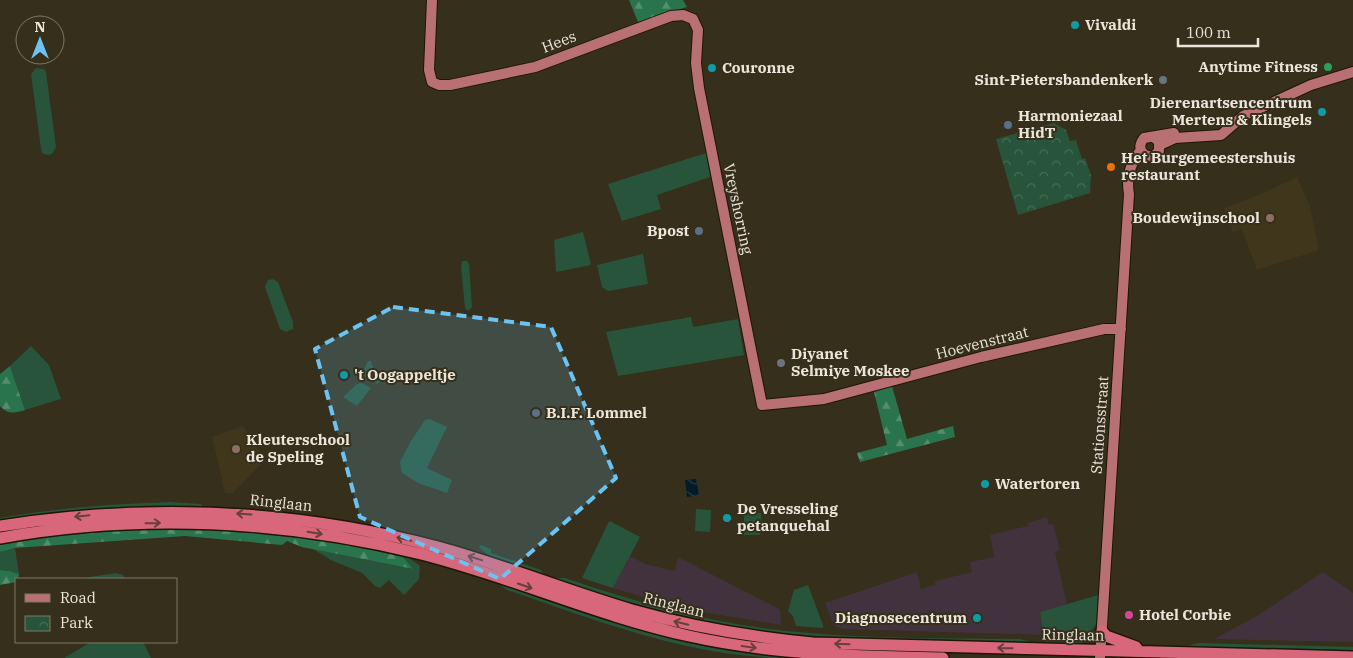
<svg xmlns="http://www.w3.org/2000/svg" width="1353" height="658" font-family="'IBM Plex Serif',serif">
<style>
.commercial{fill:#41323e}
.built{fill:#40361b}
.green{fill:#27543b}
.forest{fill:url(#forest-firs)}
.park{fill:url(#park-crowns)}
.water{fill:url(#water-waves)}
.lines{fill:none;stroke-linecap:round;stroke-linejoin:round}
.major-casing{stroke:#1e1704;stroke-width:12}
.highway-casing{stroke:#1e1704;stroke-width:14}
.major{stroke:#b87073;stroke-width:10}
.highway{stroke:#d9677b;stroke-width:11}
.oneway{stroke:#674038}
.marked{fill:#6cc3f2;fill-opacity:0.2;stroke:#6cc3f2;stroke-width:4;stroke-dasharray:10 6;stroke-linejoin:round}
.culture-dot{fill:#0f9aa8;stroke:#362f1b;stroke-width:2}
.leisure-dot{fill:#2e9e5b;stroke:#362f1b;stroke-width:2}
.worship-dot{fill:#6b7280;stroke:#362f1b;stroke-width:2}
.service-dot{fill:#5c6f8a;stroke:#362f1b;stroke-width:2}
.food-dot{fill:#e8710a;stroke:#362f1b;stroke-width:2}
.education-dot{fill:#8d6e63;stroke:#362f1b;stroke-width:2}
.hotel-dot{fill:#d1479c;stroke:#362f1b;stroke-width:2}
.labels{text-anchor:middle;stroke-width:4;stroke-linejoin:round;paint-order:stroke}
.poi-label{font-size:15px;font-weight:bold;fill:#ebe6da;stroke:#362f1b;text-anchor:start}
.street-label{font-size:15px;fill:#ebe6da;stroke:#362f1b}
</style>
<defs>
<pattern id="forest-firs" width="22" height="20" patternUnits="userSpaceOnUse" patternTransform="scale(1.25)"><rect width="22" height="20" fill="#29744c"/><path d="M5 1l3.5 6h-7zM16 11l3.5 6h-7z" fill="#538e6e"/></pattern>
<pattern id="park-crowns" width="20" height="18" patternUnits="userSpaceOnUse" patternTransform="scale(1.25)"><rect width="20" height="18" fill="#27543b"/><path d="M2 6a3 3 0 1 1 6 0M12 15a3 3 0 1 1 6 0" fill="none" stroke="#466d57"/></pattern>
<pattern id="water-waves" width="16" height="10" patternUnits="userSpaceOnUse" patternTransform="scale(1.25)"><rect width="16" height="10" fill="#031a27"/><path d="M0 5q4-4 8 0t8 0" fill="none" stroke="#283b46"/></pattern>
</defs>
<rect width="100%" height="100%" fill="#362f1b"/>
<!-- commercial -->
<path class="commercial" d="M1047,517l2,8 4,-1 7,26 -5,2 12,52 -27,8 3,18 4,1v4l-204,-6 -9,-3 -9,-23 92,-31 4,17 14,-4v-4l37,-9 -2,-10 24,-5 -4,-22 38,-9 -1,-3z
M630,556l15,8 30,7 3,-14 99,51 3,2 1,15 -79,-13 -45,-11 -44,-13z
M1323,572l30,21v49l-139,-3 43,-23z"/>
<!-- built -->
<path class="built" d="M1297,177l13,29 9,44 -62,20 -15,-41 -9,3 -9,-24 42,-16z
M243,426l22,34 -32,33h-8l-13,-56z"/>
<!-- green -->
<path class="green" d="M36,68l8,1 2,3 10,75 -4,7 -5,1 -5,-2 -1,-4 -10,-75z
M706,153l4,24 -53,18 4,14 -39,12 -14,-37z
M583,232l8,33 -35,7 -2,-32z
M643,254l5,30 -40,7 -6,-4 -5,-22z
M462,261h5l2,3 3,43 -4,4 -3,-3 -4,-42z
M273,279l5,3 15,40v7l-7,3 -6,-3 -15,-42 3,-7z
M691,317l2,10 45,-8 6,36 -126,21 -12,-44z
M31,346l18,19 12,34 -36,11 -15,-44z
M368,361h3l4,13 5,-1 3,7 -6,4 -13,-9v-5z
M362,383l9,5 -14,18 -14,-9 14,-13z
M430,419l17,8 -20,41 25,12 -5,13 -29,-10 -16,-10 -2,-11 11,-21 14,-21z
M170,502l31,2 1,2c-68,-1 -135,3 -202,14v-2c56,-10 113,-14 170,-16z
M696,509l15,1 -1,22 -15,-1z
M744,512l17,1v11l-17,-1z
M610,521l30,16 -27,51 -31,-10 26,-55z
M744,525h17l-1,10h-16z
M481,545l10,4v4l50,17 2,4 -2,1 -15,-6c-17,-6 -35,-9 -47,-22z
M15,548l4,26 -10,-3 -9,-1v-18z
M313,549l99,20 -10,-13 7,2 11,8 -1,13 -15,16 -15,-15 -9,8 -5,-2 -13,-13 -31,-13z
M116,573l7,2 3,4h-43v-1z
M558,578h7c76,26 152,47 232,54 74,7 149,6 223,7l15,4v2h-15l-13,-3 -151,-3 -89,-7 -87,-15 -111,-32 -12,-5z
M497,582l10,5c50,17 101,36 153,49 42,11 85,17 128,22 -97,0 -190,-37 -281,-68z
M808,585l15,40v3l-27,-2 -3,-10 -5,-5 6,-21z
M1098,595l-2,29 -6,8 -47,-1 -3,-19z
M1046,636l27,2 10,3 -1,4 -35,-2 -3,-2z
M91,642h52l8,16h-87z
M1198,643l155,4v3l-153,-3 -3,2 -13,-2z"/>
<!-- forest -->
<path class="forest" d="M629,0h54l4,7 -49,15z
M10,366l15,44c-10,3 -17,5 -25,-4v-32z
M892,386l15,53 46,-13 2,11 -95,25 -3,-9 30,-8 -13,-53z
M190,528l69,5 74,9 69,14 11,13 -111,-22 -15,-6 -5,4 -97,-9 -170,12 -15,4v-9c63,-9 126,-14 190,-15z
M0,570l9,1 10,3 -1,5h-2v3l-16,3z"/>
<!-- park -->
<path class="park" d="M1054,123l12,7 4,11 6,-1 6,19 3,-1 6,17 -1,18 -72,22 -22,-76z"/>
<!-- water -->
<path class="water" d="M696,479l3,16 -12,2 -2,-17z"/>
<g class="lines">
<!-- major casing -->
<g class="major-casing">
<path id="major" d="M432,0l-3,70 3,12 7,3h11l85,-18 136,-51 12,-1 10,4 5,11 -2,33 3,25 63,317 62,-6 157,-42 123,-28h17
M1154,137l5,5v9l-5,5c-12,2 -18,-9 -10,-18l30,-5
M1160,145l15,-7 46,-3 22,-19 68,-31 42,-13
M1100,658l29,-464c-3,-17 1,-31 12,-44"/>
</g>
<!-- highway casing -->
<g class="highway-casing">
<path id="highway" d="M0,526c147,-23 294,-17 438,21 66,18 129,44 194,63 60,17 119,27 181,33l540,14
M0,538c139,-25 284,-18 421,16 91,23 177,62 268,82 84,19 169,20 254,22
M1102,631l4,5 30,11 2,3"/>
</g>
<!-- major -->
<use href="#major" class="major"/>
<!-- highway -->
<use href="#highway" class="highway"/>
</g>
<!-- one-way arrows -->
<defs><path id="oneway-shaft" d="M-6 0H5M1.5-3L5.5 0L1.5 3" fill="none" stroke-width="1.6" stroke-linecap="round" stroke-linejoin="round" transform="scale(1.25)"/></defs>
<g class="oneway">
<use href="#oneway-shaft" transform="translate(244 514) rotate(-176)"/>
<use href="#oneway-shaft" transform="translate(82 516) rotate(174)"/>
<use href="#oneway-shaft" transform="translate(153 523) rotate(-1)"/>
<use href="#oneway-shaft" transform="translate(315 533) rotate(9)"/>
<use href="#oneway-shaft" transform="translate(404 539) rotate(-166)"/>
<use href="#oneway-shaft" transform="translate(475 558) rotate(-163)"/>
<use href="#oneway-shaft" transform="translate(525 586) rotate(19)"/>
<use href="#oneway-shaft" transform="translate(681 623) rotate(-167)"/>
<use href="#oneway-shaft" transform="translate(842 644) rotate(-178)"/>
<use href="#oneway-shaft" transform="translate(749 647) rotate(8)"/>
<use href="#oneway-shaft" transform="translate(1005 648) rotate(-179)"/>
</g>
<!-- marked area -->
<path class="marked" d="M393,307l158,20 65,151 -116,101 -140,-62 -45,-168z"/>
<!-- markers -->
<g class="culture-dot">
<circle cx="1075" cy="25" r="5"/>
<circle cx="712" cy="68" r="5"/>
<circle cx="1322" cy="112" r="5"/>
<circle cx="344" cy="375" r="5"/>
<circle cx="985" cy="484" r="5"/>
<circle cx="727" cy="518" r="5"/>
<circle cx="977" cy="618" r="5"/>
</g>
<circle class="leisure-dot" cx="1328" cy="67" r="5"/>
<g class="worship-dot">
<circle cx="1163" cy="80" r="5"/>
<circle cx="781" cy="363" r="5"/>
</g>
<g class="service-dot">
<circle cx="1008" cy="125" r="5"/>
<circle cx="699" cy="231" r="5"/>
<circle cx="536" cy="413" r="5"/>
</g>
<circle class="food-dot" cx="1111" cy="167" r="5"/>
<g class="education-dot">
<circle cx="1270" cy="218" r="5"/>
<circle cx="236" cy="449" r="5"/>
</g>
<circle class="hotel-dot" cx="1129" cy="615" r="5"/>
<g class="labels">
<!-- poi labels -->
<g class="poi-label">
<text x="1085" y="30">Vivaldi</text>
<text x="1318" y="72" text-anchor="end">Anytime Fitness</text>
<text x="722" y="73">Couronne</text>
<text x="1153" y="85" text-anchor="end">Sint-Pietersbandenkerk</text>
<text x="1312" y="108" text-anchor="end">Dierenartsencentrum<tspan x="1312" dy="17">Mertens &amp; Klingels</tspan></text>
<text x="1018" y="121">Harmoniezaal<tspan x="1018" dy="17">HidT</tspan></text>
<text x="1121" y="163">Het Burgemeestershuis<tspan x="1121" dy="17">restaurant</tspan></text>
<text x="1260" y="223" text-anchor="end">Boudewijnschool</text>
<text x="689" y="236" text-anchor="end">Bpost</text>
<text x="791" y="359">Diyanet<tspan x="791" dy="17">Selmiye Moskee</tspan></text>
<text x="354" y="380">'t Oogappeltje</text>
<text x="546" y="418">B.I.F. Lommel</text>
<text x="246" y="445">Kleuterschool<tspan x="246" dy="17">de Speling</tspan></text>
<text x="995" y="489">Watertoren</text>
<text x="737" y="514">De Vresseling<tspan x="737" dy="17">petanquehal</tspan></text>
<text x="1139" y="620">Hotel Corbie</text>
<text x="967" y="623" text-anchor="end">Diagnosecentrum</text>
</g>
<!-- street labels -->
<g class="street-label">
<text transform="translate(559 42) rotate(-21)" y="5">Hees</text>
<text transform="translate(738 209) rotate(78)" y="5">Vreyshorring</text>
<text transform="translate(982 343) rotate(-14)" y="5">Hoevenstraat</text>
<text transform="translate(1100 425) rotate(-86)" y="5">Stationsstraat</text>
<text transform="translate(281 503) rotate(6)" y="5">Ringlaan</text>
<text transform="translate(674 605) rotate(14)" y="5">Ringlaan</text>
<text transform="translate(1073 635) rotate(1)" y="5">Ringlaan</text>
</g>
</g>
<!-- legend -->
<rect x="15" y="578" width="162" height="65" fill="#362f1b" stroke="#7e7867"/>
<rect x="25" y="594" width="25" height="8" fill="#b87073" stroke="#7e7867"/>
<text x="60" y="603" font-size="15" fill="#ebe6da">Road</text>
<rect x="25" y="616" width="25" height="15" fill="url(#park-crowns)" stroke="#7e7867"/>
<text x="60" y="628" font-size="15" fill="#ebe6da">Park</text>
<!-- north arrow -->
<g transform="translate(40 40)"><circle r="24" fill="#362f1b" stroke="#7e7867"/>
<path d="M0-4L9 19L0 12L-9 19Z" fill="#6cc3f2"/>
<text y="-8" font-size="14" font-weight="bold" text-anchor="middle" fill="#ebe6da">N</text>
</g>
<!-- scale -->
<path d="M1178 38v8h80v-8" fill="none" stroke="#ebe6da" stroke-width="2.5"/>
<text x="1186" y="38" font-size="15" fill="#ebe6da" stroke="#362f1b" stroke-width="4" paint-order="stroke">100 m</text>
</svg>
